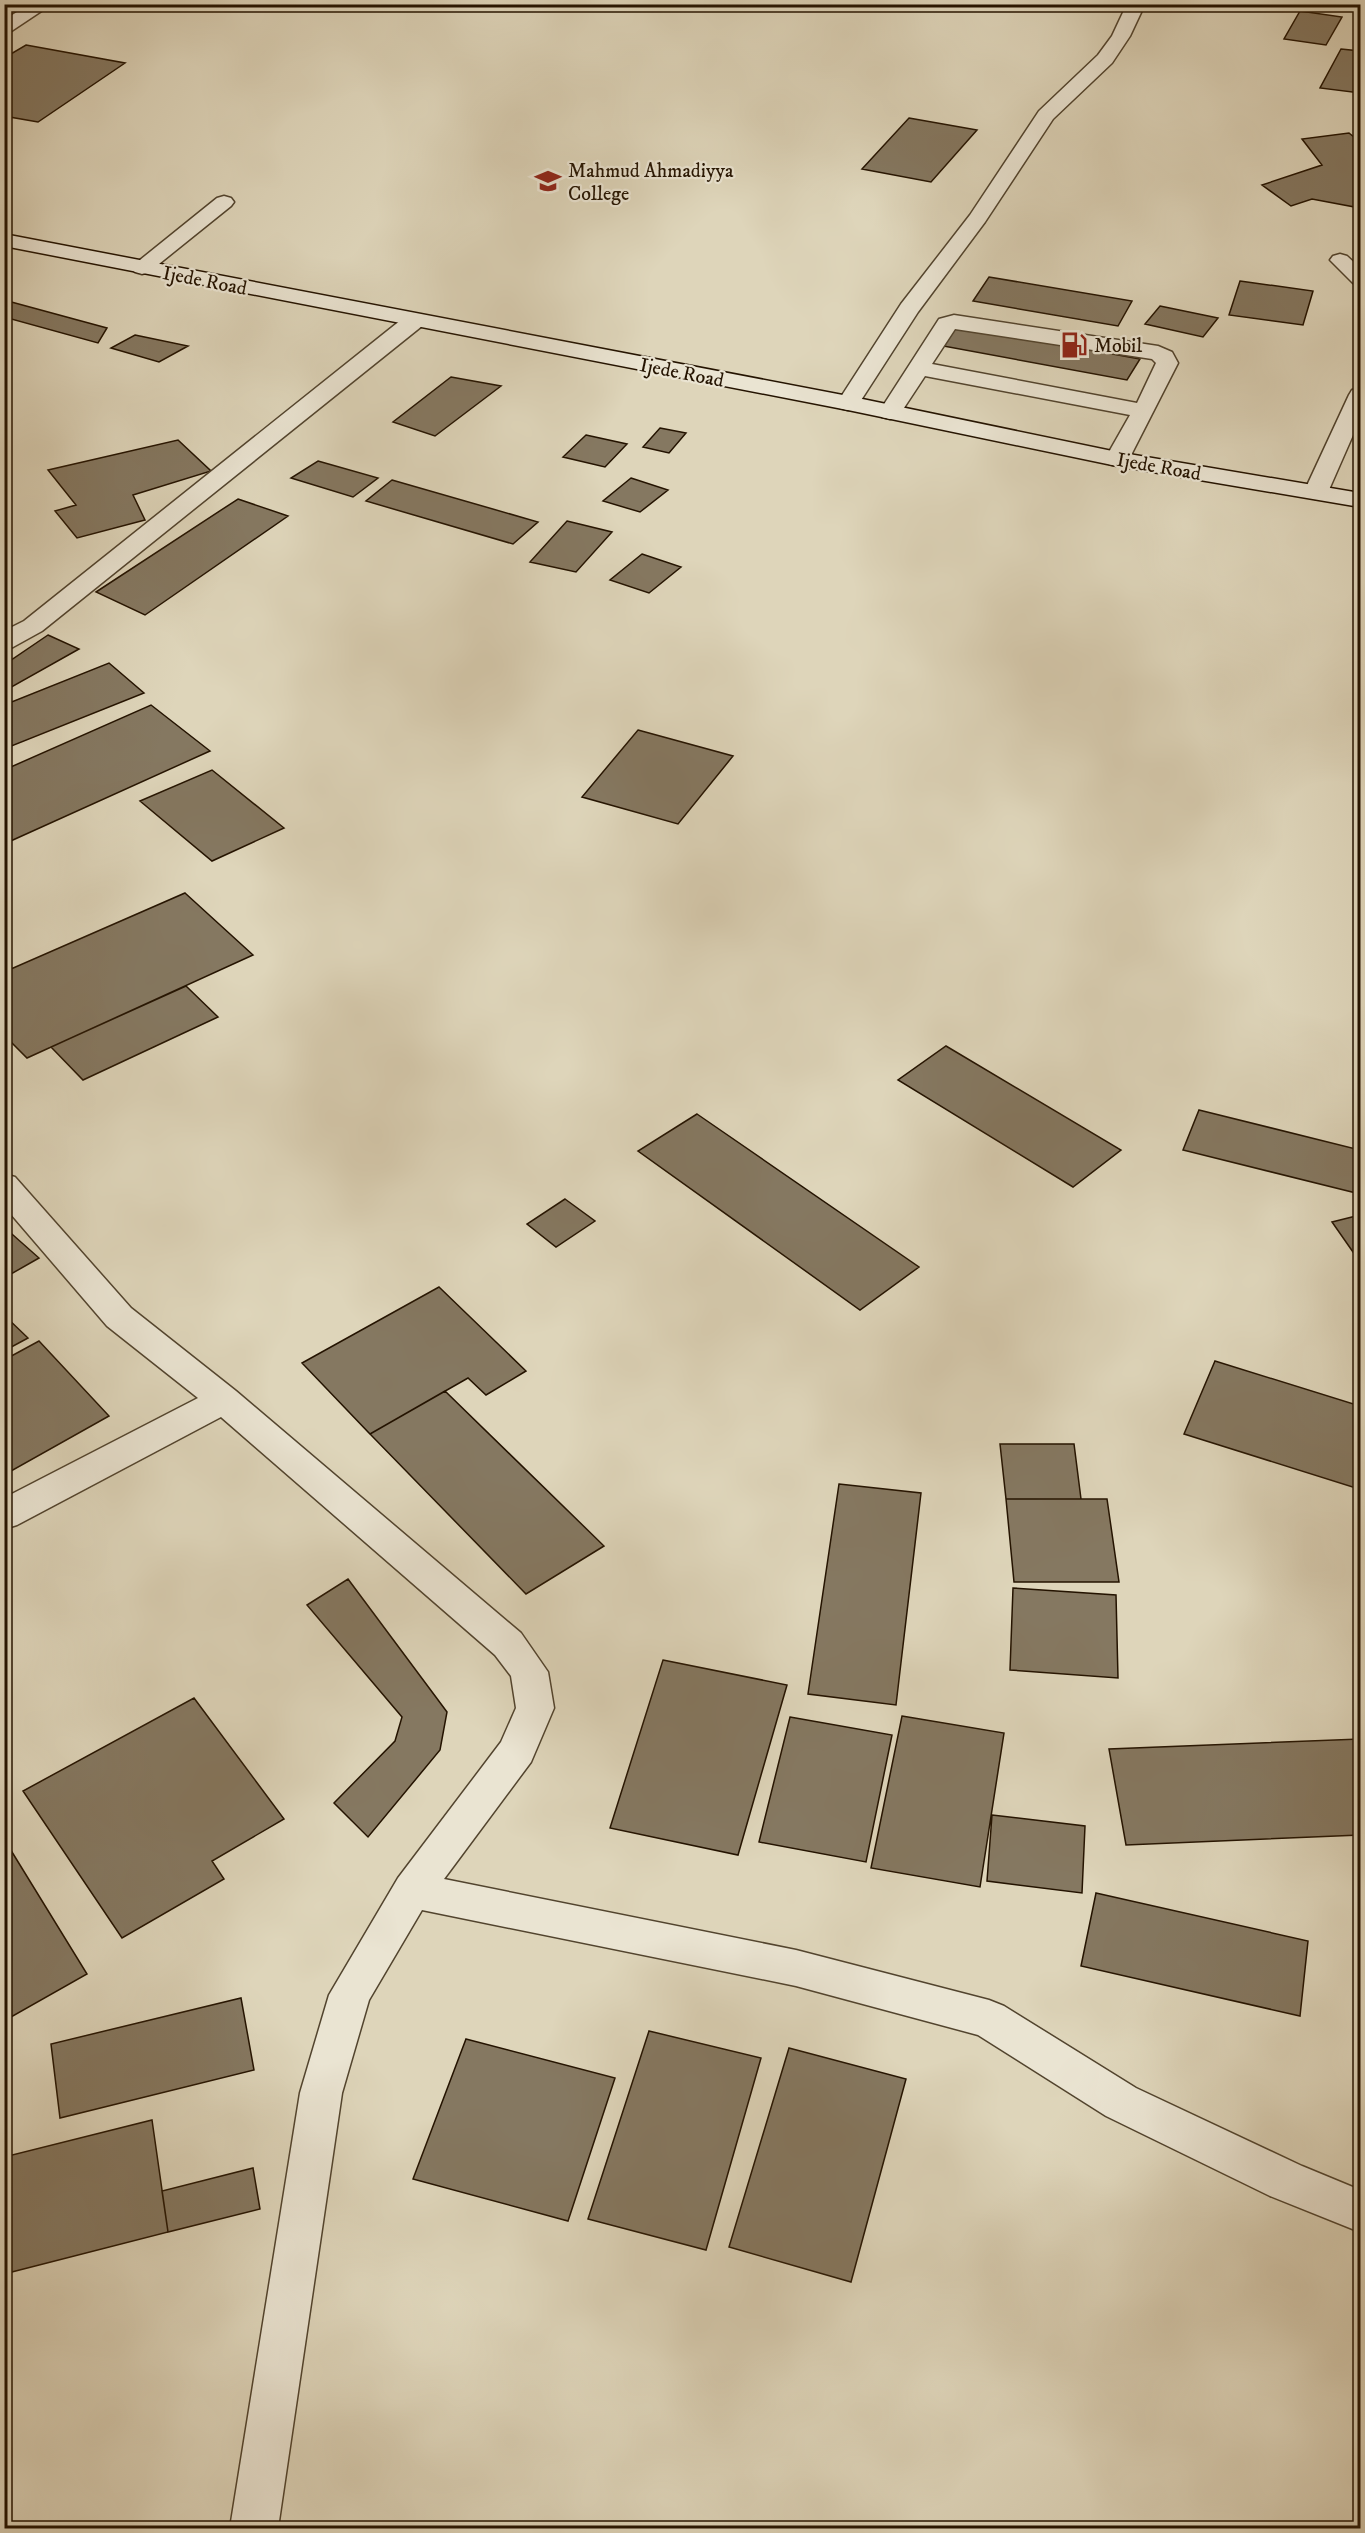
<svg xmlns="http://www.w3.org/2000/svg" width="1365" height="2533" font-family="'IM FELL DW Pica',serif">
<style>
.building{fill:#857861;stroke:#241300;stroke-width:1.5}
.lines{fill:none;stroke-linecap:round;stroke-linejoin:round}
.lane-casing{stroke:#52442e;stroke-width:3}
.street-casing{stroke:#52442e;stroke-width:3}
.secondary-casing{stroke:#241300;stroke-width:3}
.lane{fill:#eae4d2;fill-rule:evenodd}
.street{fill:#eae4d2;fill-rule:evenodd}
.secondary{fill:#eae4d2;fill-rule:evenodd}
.labels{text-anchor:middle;stroke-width:4.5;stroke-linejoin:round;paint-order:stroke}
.far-poi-label{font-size:20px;fill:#241300;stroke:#eae4d2;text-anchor:start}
.far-street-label{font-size:20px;fill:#241300;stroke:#eae4d2}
</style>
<rect width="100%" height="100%" fill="#ded5ba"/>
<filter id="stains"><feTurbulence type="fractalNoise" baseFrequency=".00333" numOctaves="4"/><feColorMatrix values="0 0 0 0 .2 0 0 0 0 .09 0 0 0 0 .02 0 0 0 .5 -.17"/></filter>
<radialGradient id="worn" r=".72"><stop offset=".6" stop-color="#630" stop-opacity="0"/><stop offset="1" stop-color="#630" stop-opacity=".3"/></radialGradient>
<!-- building -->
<path class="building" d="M1300,11l42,6 -16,28 -42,-6z
M26,45l99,18 -87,59 -34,-6v-58z
M1341,49l19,2v42l-40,-5z
M909,118l68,12 -46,52 -69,-13z
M1349,133l11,9v66l-48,-9 -21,7 -29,-21 60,-20 -20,-26z
M989,277l143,24 -14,25 -145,-25z
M1240,281l73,10 -10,34 -74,-10z
M4,300l103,28 -9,15 -94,-26z
M1160,306l58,12 -15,19 -58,-13z
M953,325l187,34 -13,21 -189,-35z
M135,335l53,11 -29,16 -48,-14z
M451,377l50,9 -66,50 -42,-14z
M660,428l26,5 -17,20 -26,-6z
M586,435l41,9 -22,23 -42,-10z
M178,440l33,31 -78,24 12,25 -68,18 -22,-27 21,-6 -28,-35z
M318,461l60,17 -25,19 -62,-19z
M631,478l37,12 -28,22 -37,-11z
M392,480l146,42 -25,22 -147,-43z
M238,499l50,17 -143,99 -49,-23z
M567,521l45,11 -36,40 -46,-10z
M642,554l39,13 -32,26 -39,-13z
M48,635l31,14 -71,40 -4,-2v-22z
M109,663l35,30 -140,56v-44z
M151,705l59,46 -206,93v-74z
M638,730l95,26 -55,68 -96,-27z
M212,770l72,58 -72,33 -72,-60z
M185,893l68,62 -226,103 -23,-23v-63z
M186,986l32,31 -135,63 -32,-33z
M946,1046l175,104 -48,37 -175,-107z
M1199,1110l161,40v44l-177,-44z
M697,1114l222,153 -59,43 -222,-159z
M565,1199l30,22 -39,26 -29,-23z
M1360,1215v47l-28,-40z
M4,1227l35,31 -35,20z
M439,1287l87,84 -40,24 -18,-17 -98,56 -68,-71z
M4,1315l24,23 -24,13z
M39,1341l70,75 -105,59v-115z
M1215,1361l145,45 -1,83 -175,-55z
M445,1391l159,155 -78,48 -156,-160z
M1000,1444h74l7,55h-75z
M839,1484l82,9 -25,212 -88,-11z
M1006,1499h101l12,83h-105z
M348,1579l99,133 -7,38 -72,87 -34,-34 61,-62 7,-24 -95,-112z
M1013,1588l103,7 2,83 -108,-8z
M663,1660l124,25 -49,170 -128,-27z
M194,1698l90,121 -72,42 12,18 -102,59 -99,-147z
M902,1716l102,17 -24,154 -109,-19z
M790,1717l102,18 -26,127 -107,-20z
M1360,1739v96l-234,10 -17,-96z
M992,1815l93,11 -3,67 -95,-12z
M4,1839l83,135 -83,47z
M1096,1893l212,48 -8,75 -219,-50z
M241,1998l13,72 -194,48 -9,-74z
M649,2031l112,27 -55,192 -118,-31z
M466,2039l149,39 -47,143 -155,-42z
M789,2048l117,31 -55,203 -122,-35z
M152,2120l16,112 -164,42v-117z
M253,2168l7,41 -92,23 -6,-41z"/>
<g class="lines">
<!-- lane casing -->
<g class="lane-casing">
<path id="lane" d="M224,196l7,2 3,4 -3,4 -82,66 -7,2 -7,-2 -4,-4 4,-4 82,-66z
M1340,254l7,2 13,12v17l-7,-2 -23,-23 3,-4z
M954,315l204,31 14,6 6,11 -49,96 -4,5 -8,2 -8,-2 -4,-5 25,-44 -205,-39 -27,41 -8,2 -8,-2 -3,-5 60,-93zM955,329l197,30 4,4 -19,40 -205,-39z
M1360,388v31l-32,73 -4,5 -8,2 -8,-2 -4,-5 45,-97 3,-5z"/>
</g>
<!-- street casing -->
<g class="street-casing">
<path id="street" d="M30,4h22l-42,28 -6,1v-13z
M1127,4h18l-15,32 -18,27 -59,56 -68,103 -67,90 -62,96 -8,2 -8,-2 -3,-5 64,-99 69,-89 69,-104 59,-56 14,-19z
M414,315l8,1 3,5 -3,5 -380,305 -29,16 -9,3v-19l20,-10 382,-305z
M4,1174l11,3 116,131 105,83 285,242 27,39 6,36 -23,54 -87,117 352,71 193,50 15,6 132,82 166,78 58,24v42l-90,-36 -164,-80 -128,-81 -182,-49 -374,-76 -53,90 -27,93 -64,435h-48l70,-435 29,-98 69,-117 103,-136 15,-34 -5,-32 -16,-21 -274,-238 -204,108 -13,4v-31l194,-100 -91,-72 -103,-120z"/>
</g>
<!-- secondary casing -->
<g class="secondary-casing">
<path id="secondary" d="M4,234l844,162 269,56 243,41v14l-243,-41 -269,-56 -844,-164z"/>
</g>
<!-- lane -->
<use href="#lane" class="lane"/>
<!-- street -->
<use href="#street" class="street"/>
<!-- secondary -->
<use href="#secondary" class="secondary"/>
</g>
<!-- icons -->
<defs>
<g id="school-bare" transform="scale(2.07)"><path d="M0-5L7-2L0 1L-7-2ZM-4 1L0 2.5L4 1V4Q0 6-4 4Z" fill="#8f2418" stroke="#eae4d2" stroke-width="2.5" paint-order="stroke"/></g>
<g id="fuel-bare" transform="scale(2.07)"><path d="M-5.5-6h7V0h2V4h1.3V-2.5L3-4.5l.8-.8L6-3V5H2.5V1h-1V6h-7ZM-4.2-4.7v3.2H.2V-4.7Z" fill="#8f2418" stroke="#eae4d2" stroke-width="2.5" paint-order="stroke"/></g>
</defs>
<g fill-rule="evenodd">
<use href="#school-bare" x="548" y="181"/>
<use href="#fuel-bare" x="1074" y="345"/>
</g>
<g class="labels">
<!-- far-poi labels -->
<g class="far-poi-label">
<text x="568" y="177">Mahmud Ahmadiyya<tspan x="568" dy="23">College</tspan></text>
<text x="1094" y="352">Mobil</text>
</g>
<!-- far-street labels -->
<g class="far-street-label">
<text transform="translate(205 280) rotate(11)" y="7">Ijede Road</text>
<text transform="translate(682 372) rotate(11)" y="7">Ijede Road</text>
<text transform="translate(1159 466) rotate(10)" y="7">Ijede Road</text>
</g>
</g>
<!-- margin -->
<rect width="1365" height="2533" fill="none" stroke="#ded5ba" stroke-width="24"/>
<rect x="6" y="6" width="1353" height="2521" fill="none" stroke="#241300" stroke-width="3"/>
<rect x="12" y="12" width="1341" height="2509" fill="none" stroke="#241300" stroke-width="1.5"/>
<rect width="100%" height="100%" filter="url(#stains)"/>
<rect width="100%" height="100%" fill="url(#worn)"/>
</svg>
